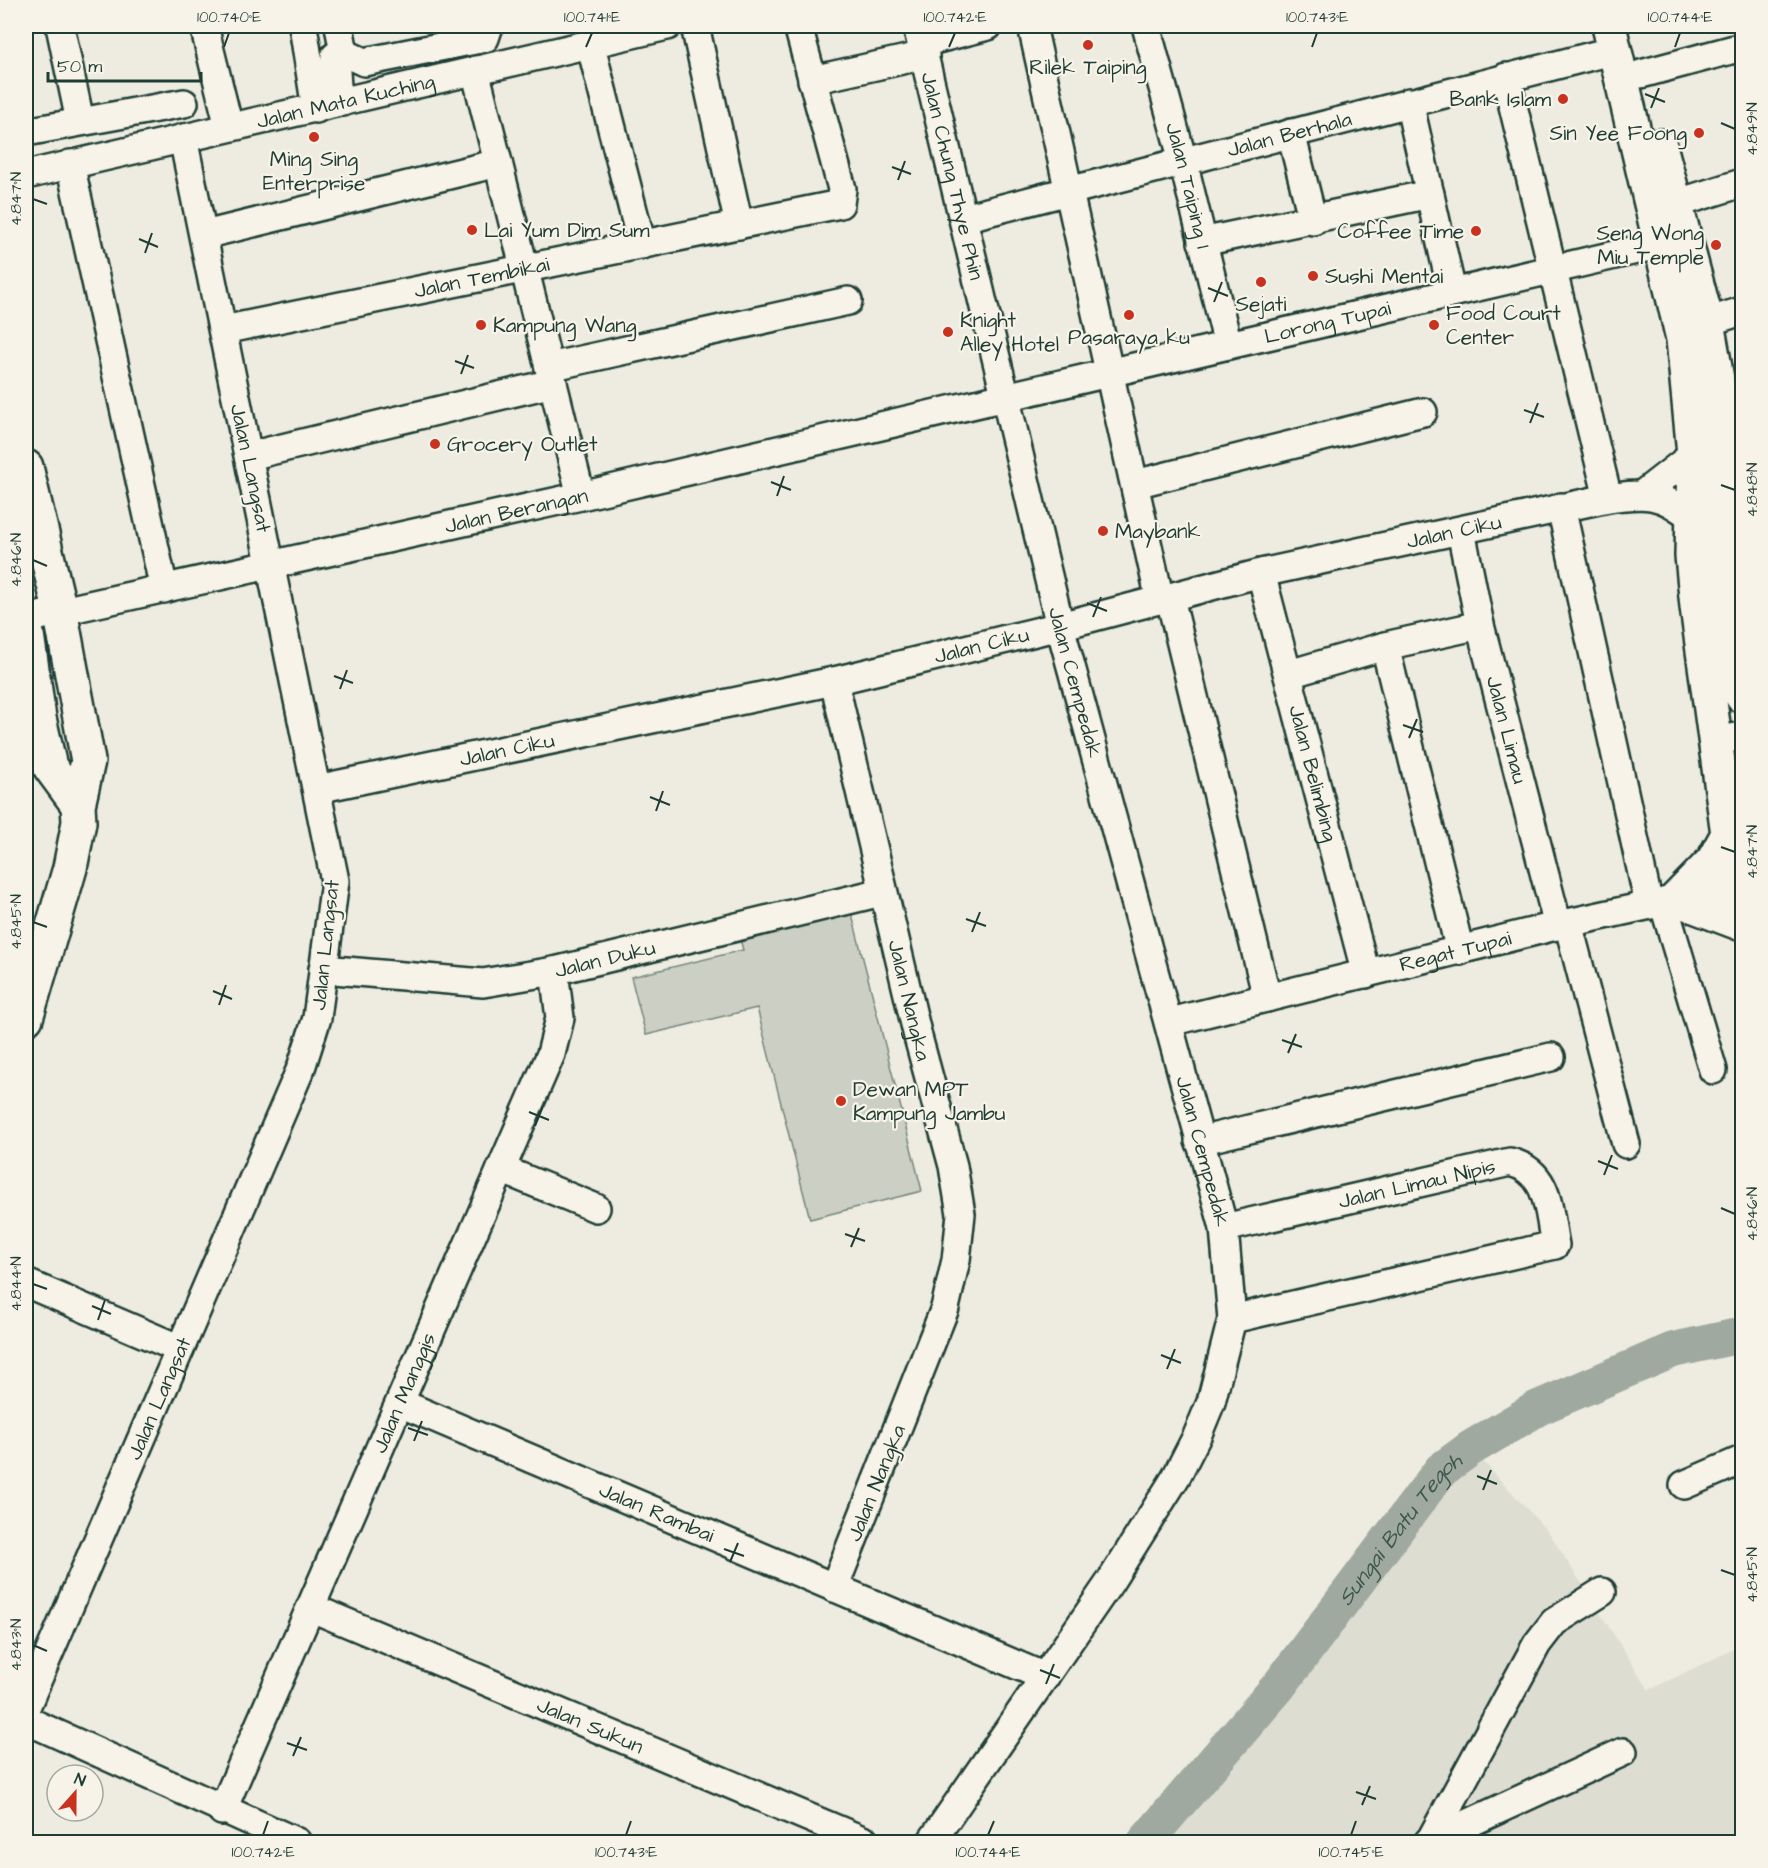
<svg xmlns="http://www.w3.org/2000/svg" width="1768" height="1868" font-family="'Architects Daughter',sans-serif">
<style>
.built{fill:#ddddd2}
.green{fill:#cccfc4;stroke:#76867c;stroke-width:1.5}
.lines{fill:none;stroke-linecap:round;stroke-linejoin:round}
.river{stroke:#9fa99f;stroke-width:36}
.minor-casing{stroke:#1f3d34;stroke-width:32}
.major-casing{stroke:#1f3d34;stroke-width:38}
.minor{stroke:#f7f3e8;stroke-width:27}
.major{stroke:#f7f3e8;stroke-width:33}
.ticks{fill:none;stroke:#1f3d34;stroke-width:2}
.poi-dot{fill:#c8321e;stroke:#f7f3e8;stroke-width:2}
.labels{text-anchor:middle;stroke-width:4.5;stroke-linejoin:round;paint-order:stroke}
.poi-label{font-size:21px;fill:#1f3d34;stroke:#f7f3e8;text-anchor:start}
.street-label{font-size:21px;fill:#1f3d34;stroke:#f7f3e8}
.water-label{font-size:22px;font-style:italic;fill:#3f584f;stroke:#f7f3e8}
.neatline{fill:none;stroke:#1f3d34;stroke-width:2}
.ticks-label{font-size:15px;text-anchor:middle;fill:#1f3d34}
</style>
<rect width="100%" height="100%" fill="#eeece1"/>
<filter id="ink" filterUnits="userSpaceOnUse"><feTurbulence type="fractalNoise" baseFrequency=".0167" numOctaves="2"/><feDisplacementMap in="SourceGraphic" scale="12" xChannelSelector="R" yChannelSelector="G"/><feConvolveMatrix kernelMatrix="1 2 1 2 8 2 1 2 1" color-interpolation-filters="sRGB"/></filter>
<g filter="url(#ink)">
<!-- built -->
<path class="built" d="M1471,1448l79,86 99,156 93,-45v197h-592z"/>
<!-- green -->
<path class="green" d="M851,911l71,280 -112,28 -53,-211 -111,27 -15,-58 112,-27 -3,-11z"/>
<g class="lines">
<!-- river -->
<path class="river" id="s1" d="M1145,1842l133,-155 163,-217 30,-22 67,-40 135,-58 69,-15"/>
<!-- minor casing -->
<g class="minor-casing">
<g id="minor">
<path d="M60,26l20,95"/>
<path d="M204,26l25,101"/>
<path d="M303,26l13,83"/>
<path d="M339,26l5,27 20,9 121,-24 4,-12"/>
<path d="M695,26l44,199"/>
<path id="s2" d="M917,26l143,600 164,602 8,91 -21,83 -14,34 -21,41 -66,105 -179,260"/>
<path d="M1032,26l128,574"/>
<path id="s3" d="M1146,26l37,135 45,184"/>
<path d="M590,43l52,202"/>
<path d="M922,43l66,-17"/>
<path d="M475,70l106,426"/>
<path d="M1641,74l101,-27"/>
<path d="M1506,77l102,421"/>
<path d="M812,80l113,-25"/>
<path d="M343,102l-6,-15 -2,-31 9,-3"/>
<path d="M1409,102l43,190"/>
<path d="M26,132l158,-29"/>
<path d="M1291,133l22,88"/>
<path d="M70,164l94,425"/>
<path id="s4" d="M26,175l641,-149"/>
<path d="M1675,204l67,-21"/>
<path id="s5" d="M964,218l651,-168"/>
<path d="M204,235l294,-72"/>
<path d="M1202,242l228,-48"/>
<path d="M1707,322l35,-11"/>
<path id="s6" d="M223,330l617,-126 2,-15 -44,-163"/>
<path d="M549,367l299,-66"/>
<path d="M249,456l304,-73"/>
<path d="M1135,484l288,-72"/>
<path d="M1644,493l50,-39"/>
<path d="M1561,507l88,398"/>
<path id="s7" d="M1461,531l19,94 78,301"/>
<path id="s8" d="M1261,573l105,401"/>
<path d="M1170,598l97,400"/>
<path id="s9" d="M26,619l555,-123 1098,-256"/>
<path d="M1385,646l75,305"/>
<path d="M1289,674l96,-28 95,-21"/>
<path id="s10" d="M834,681l84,356 35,129 8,48 -5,46 -11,48 -111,280"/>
<path d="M1716,741l26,-5"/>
<path id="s11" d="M317,789l517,-108 226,-55 201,-53 347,-75c37,-5 53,-6 83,19"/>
<path d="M1663,902l50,168"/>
<path d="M1568,923l58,221"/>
<path id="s12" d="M323,969l160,14 71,-12 328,-79"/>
<path id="s13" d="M1170,1022l398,-99 174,-38"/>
<path d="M1199,1141l352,-84"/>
<path d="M501,1169l95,39"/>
<path id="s14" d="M1224,1228l286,-66c40,10 38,48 45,83l-323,74"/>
<path d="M26,1283l154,66"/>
<path id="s15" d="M400,1403l645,274"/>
<path d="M1684,1485l58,-25"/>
<path id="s16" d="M312,1608l555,234"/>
<path id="s17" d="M26,1707l275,-639 16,-50 18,-137 -152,-743"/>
<path d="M26,1720l271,122"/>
<path id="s18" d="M222,1811l329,-757 9,-36 -6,-47"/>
<path d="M1430,1841l107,-197 17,-22 48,-30"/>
<path d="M1428,1842l195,-90"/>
</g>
</g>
<!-- major casing -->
<g class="major-casing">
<path id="major" d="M1609,26l74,313 11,115 -2,102 5,51 31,227 8,53 6,21
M1660,146l47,176 10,57 8,96 -1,105 18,116
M26,467l34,143 28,151 -10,44 1,17 -9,46 -44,150
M26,627l13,91 11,49 28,38
M1728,834l-15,27 -37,38 66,25"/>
</g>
<!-- minor -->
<use href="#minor" class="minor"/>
<!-- major -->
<use href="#major" class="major"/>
</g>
</g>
<!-- ticks -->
<path class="ticks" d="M224,47l5,-14M586,47l6,-14M949,47l6,-14M1312,47l5,-14M1675,47l5,-14M1645,94l20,8M1651,108l8,-20M1721,123l14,6M892,167l19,7M898,180l7,-19M33,199l14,5M139,239l19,8M145,253l7,-20M1208,288l20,8M1214,302l8,-20M455,361l19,7M461,374l7,-19M1524,410l20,7M1530,423l8,-20M771,482l20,8M1721,485l14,5M777,496l7,-20M33,560l14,6M1087,603l20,8M1093,617l8,-20M334,676l19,7M340,689l7,-19M1403,725l20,7M1409,738l8,-19M650,797l20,8M656,811l7,-20M1721,847l14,5M966,919l20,7M33,922l14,5M972,932l8,-20M213,991l19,8M219,1005l7,-20M1282,1040l20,7M1288,1053l8,-19M529,1112l20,8M535,1126l8,-20M1598,1161l20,8M1604,1175l8,-20M1721,1208l14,6M845,1234l20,7M851,1247l8,-19M33,1284l14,5M92,1306l19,8M98,1320l7,-20M1161,1355l20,8M1167,1369l8,-20M408,1428l20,7M414,1441l8,-20M1477,1476l20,8M1483,1490l8,-20M724,1549l20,7M730,1562l8,-19M1721,1570l14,5M33,1645l14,6M1040,1670l20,8M1046,1684l8,-20M287,1743l20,7M293,1756l8,-19M1356,1792l20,7M1362,1805l8,-19M263,1835l5,-14M626,1835l5,-14M988,1835l6,-14M1351,1835l5,-14"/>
<!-- markers -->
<g class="poi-dot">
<circle cx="1088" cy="45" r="6"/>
<circle cx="1563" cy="99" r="6"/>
<circle cx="1699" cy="133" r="6"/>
<circle cx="314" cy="137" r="6"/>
<circle cx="472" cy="230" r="6"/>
<circle cx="1476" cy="231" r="6"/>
<circle cx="1716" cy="245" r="6"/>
<circle cx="1313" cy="276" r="6"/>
<circle cx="1261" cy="282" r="6"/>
<circle cx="1129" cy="315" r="6"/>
<circle cx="481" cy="325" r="6"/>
<circle cx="1434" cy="325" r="6"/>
<circle cx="948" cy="332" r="6"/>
<circle cx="435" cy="444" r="6"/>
<circle cx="1103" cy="531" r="6"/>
<circle cx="841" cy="1101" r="6"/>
</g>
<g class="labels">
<!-- poi labels -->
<g class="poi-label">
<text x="1088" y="74" text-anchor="middle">Rilek Taiping</text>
<text x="1551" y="106" text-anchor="end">Bank Islam</text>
<text x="1687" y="140" text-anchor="end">Sin Yee Foong</text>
<text x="314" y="166" text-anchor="middle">Ming Sing<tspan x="314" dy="24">Enterprise</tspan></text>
<text x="484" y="237">Lai Yum Dim Sum</text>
<text x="1464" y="238" text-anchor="end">Coffee Time</text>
<text x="1704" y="240" text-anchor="end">Seng Wong<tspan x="1704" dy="24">Miu Temple</tspan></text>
<text x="1325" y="283">Sushi Mentai</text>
<text x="1261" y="311" text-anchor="middle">Sejati</text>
<text x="1446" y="320">Food Court<tspan x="1446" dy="24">Center</tspan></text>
<text x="960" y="327">Knight<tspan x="960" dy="24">Alley Hotel</tspan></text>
<text x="493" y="332">Kampung Wang</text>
<text x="1129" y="344" text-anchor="middle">Pasaraya ku</text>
<text x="447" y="451">Grocery Outlet</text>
<text x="1115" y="538">Maybank</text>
<text x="853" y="1096">Dewan MPT<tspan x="853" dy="24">Kampung Jambu</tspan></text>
</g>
<!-- street labels -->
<g class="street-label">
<text dy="7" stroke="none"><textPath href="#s4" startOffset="328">Jalan Mata Kuching</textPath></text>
<text dy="7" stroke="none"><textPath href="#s5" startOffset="336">Jalan Berhala</textPath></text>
<text dy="7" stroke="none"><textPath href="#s2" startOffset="154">Jalan Chung Thye Phin</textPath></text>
<text dy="7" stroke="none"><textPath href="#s3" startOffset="165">Jalan Taiping 1</textPath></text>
<text dy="7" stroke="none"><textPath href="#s6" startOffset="264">Jalan Tembikai</textPath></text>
<text dy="7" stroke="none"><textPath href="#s9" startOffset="1335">Lorong Tupai</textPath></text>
<text transform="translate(251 468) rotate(78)" y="7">Jalan Langsat</text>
<text dy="7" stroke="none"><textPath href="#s9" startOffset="502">Jalan Berangan</textPath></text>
<text dy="7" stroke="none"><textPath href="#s11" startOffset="1166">Jalan Ciku</textPath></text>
<text dy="7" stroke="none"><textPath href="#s11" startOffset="680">Jalan Ciku</textPath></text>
<text dy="7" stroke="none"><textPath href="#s2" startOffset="675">Jalan Cempedak</textPath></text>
<text dy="7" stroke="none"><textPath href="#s7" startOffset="204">Jalan Limau</textPath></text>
<text dy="7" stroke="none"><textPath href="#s11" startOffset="194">Jalan Ciku</textPath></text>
<text dy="7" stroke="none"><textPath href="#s8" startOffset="207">Jalan Belimbing</textPath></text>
<text transform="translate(325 945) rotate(-84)" y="7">Jalan Langsat</text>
<text dy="7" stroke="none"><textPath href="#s13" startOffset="294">Regat Tupai</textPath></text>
<text dy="7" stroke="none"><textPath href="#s12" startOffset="285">Jalan Duku</textPath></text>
<text dy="7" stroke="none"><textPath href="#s10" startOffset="328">Jalan Nangka</textPath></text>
<text dy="7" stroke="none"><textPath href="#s2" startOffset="1161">Jalan Cempedak</textPath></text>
<text dy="7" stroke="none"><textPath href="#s14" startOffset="198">Jalan Limau Nipis</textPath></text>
<text dy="7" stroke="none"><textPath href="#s18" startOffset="456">Jalan Manggis</textPath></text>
<text dy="7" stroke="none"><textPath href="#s17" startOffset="336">Jalan Langsat</textPath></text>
<text transform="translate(876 1483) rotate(-68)" y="7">Jalan Nangka</text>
<text dy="7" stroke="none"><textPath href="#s15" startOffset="279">Jalan Rambai</textPath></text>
<text dy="7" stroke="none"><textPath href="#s16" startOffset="302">Jalan Sukun</textPath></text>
</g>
<!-- water labels -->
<g class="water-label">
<text dy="8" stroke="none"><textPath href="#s1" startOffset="404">Sungai Batu Tegoh</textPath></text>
</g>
</g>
<!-- margin -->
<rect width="1768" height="1868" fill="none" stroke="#f7f3e8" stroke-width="66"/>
<!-- north arrow -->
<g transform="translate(75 1793) rotate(21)"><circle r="28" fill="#f7f3e8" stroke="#a1aaa0" stroke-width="1.5"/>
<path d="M0-4.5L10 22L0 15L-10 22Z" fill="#c8321e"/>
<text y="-9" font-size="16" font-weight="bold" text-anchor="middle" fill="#1f3d34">N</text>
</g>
<!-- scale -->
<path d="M48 72v9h153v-9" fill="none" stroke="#1f3d34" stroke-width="3"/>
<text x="57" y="72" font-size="18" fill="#1f3d34" stroke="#f7f3e8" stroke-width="4.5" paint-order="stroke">50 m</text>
<rect x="33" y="33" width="1702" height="1802" class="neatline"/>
<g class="ticks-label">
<text x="229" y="22">100.740°E</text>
<text x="592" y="22">100.741°E</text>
<text x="955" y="22">100.742°E</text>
<text x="1317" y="22">100.743°E</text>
<text x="1680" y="22">100.744°E</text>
<text transform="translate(1752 129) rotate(-90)" y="5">4.849°N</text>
<text transform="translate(16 199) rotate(-90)" y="5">4.847°N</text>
<text transform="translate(1752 490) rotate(-90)" y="5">4.848°N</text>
<text transform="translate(16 560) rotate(-90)" y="5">4.846°N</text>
<text transform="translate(1752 852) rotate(-90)" y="5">4.847°N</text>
<text transform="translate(16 922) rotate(-90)" y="5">4.845°N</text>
<text transform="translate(1752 1214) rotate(-90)" y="5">4.846°N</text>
<text transform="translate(16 1284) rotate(-90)" y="5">4.844°N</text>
<text transform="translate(1752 1575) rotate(-90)" y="5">4.845°N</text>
<text transform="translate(16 1645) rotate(-90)" y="5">4.843°N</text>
<text x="263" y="1857">100.742°E</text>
<text x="626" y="1857">100.743°E</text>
<text x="988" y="1857">100.744°E</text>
<text x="1351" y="1857">100.745°E</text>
</g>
</svg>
